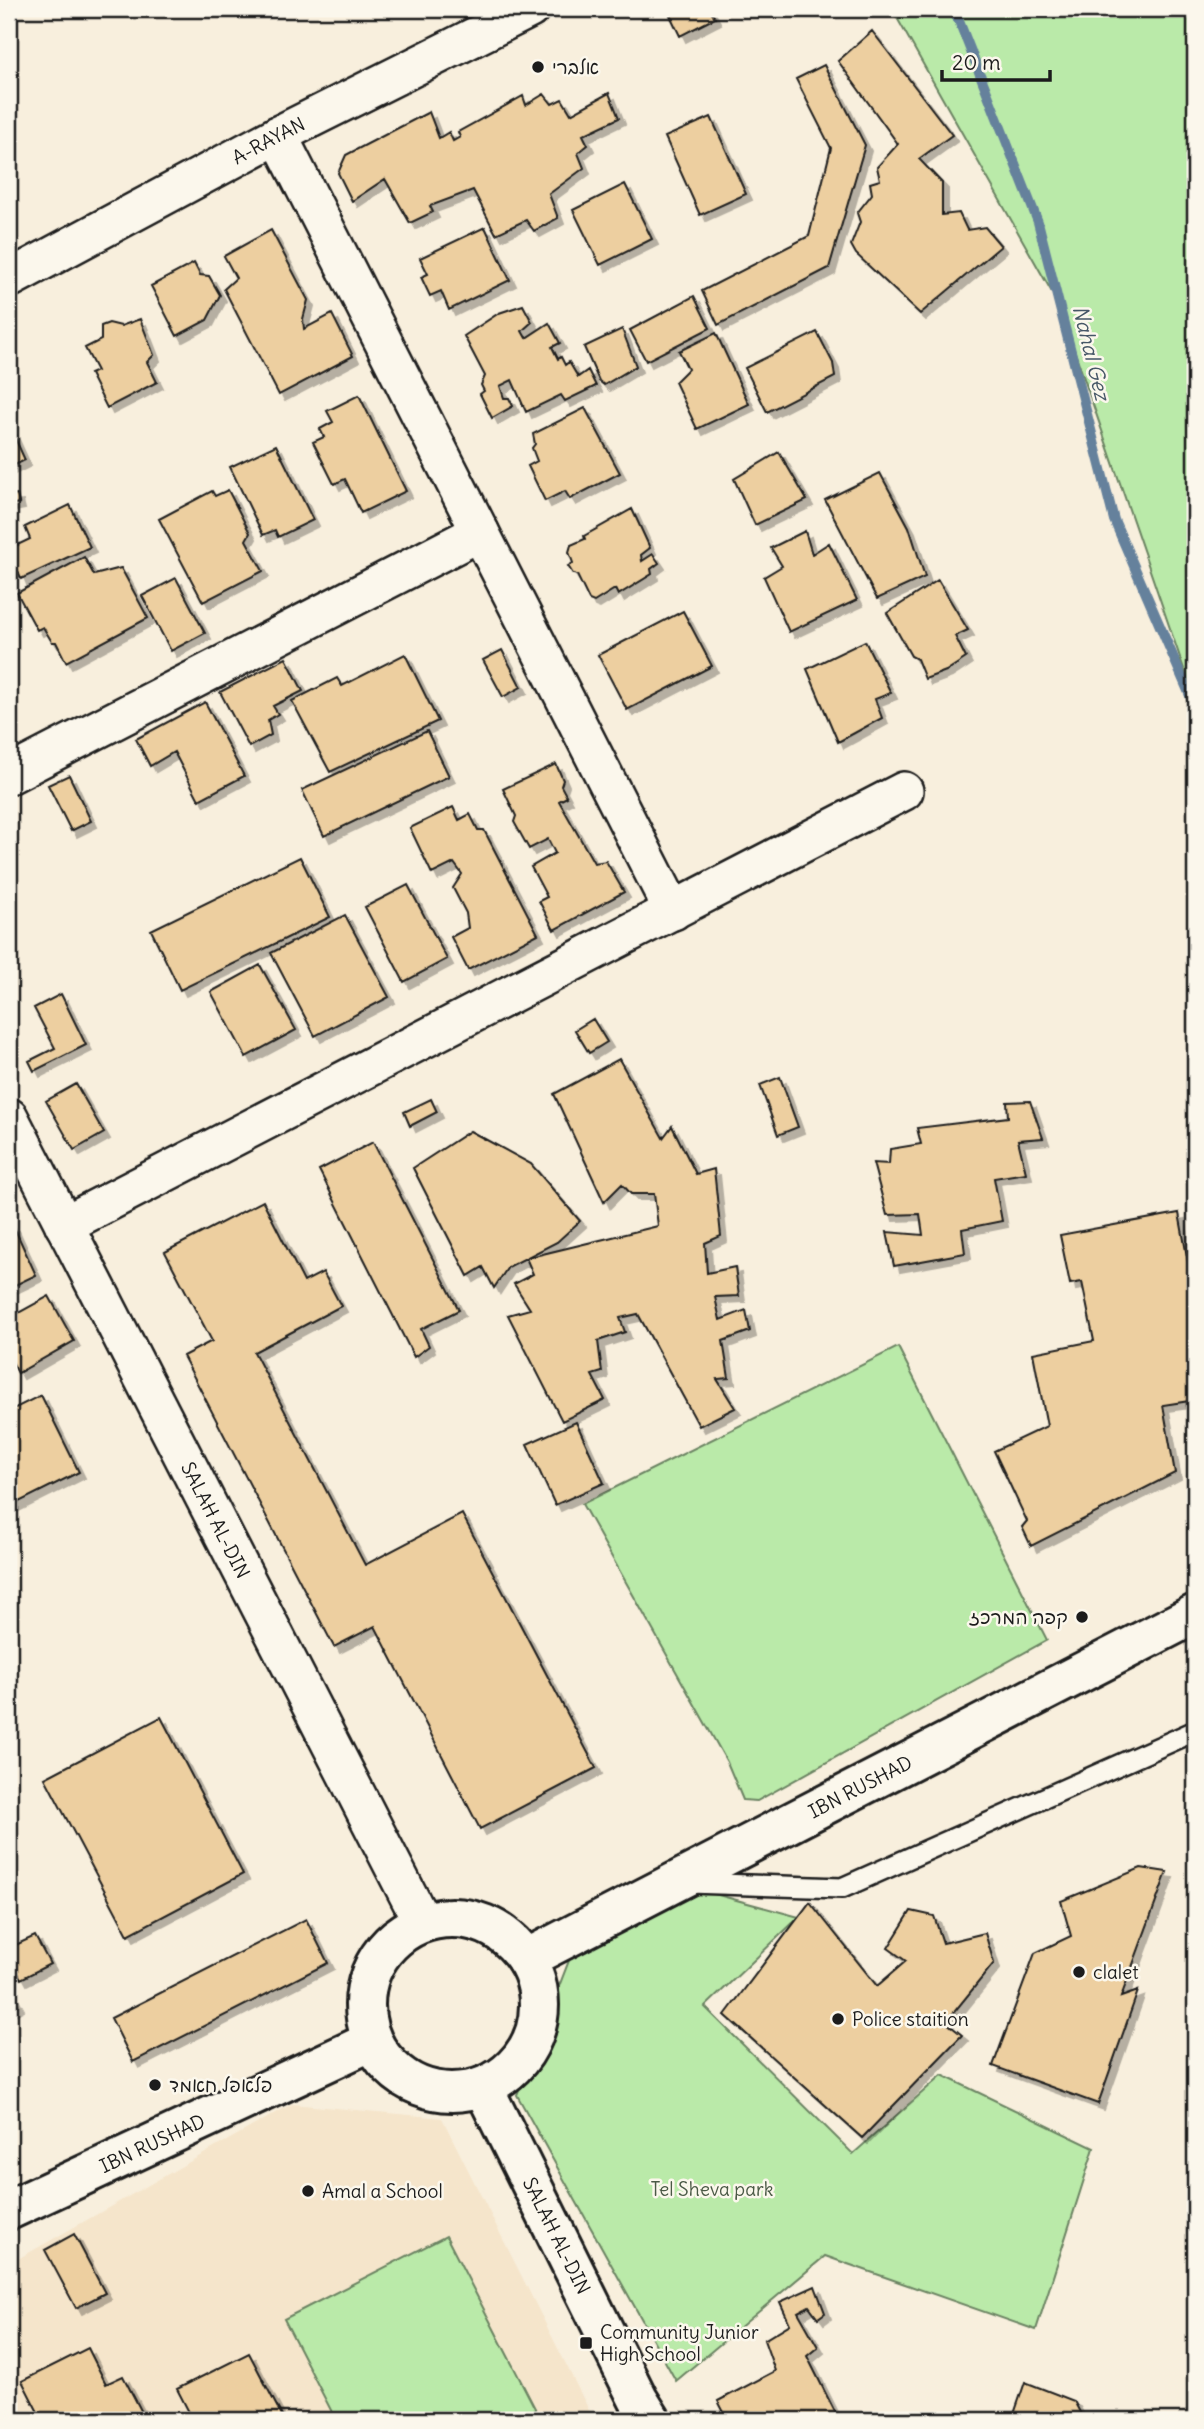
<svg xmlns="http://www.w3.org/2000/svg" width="1204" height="2429" font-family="Delius,'Playpen Sans Hebrew',sans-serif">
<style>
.built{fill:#f5e5cb}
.green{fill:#baeaa9;stroke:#6b8362;stroke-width:2}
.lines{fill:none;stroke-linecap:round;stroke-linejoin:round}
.stream{stroke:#65819c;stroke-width:10}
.building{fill:#edcfa0;stroke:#1c1c1c;stroke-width:2;filter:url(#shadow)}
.lane-casing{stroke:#1c1c1c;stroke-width:24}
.street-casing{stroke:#1c1c1c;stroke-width:42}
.secondary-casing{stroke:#1c1c1c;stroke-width:44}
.lane{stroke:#fbf7ec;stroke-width:19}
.street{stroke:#fbf7ec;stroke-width:37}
.secondary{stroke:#fbf7ec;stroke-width:38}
.poi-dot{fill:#1c1c1c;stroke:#fbf7ec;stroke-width:2.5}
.labels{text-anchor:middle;stroke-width:5;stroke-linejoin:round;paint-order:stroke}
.poi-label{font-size:19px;fill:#1c1c1c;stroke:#fbf7ec;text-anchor:start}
.street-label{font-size:19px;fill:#1c1c1c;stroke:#fbf7ec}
.park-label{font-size:19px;fill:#4b5a46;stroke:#fbf7ec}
.water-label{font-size:21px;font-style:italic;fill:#465767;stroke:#fbf7ec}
</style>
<defs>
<filter id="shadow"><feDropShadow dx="6" dy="6" stdDeviation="0" flood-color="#0004"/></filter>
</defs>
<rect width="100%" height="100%" fill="#f8efdd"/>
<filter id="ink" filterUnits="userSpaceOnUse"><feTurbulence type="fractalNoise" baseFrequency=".0143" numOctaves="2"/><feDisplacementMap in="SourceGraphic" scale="14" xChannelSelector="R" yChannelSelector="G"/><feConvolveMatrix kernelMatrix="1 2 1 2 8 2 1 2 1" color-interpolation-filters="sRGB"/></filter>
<g filter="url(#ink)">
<!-- built -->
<path class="built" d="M292,2104l150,14 152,302h-585v-156z"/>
<!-- green -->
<path class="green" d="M892,9h303v692l-137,-398z
M898,1347l149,293 -290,161 -14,-1 -16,-38 -145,-258z
M674,1883l125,34 -94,90 148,147 89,-79 152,73 -58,182 -211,-74 -149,125 -159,-286 53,-137z
M446,2236l95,184h-205l-52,-101z"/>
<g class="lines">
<!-- stream -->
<path class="stream" d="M950,9l9,12 79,201 76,298 81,187"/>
</g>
<!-- building -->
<path class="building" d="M667,9h43l5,9 -35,18z
M872,31l80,104 -33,24 23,24v32l17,-2 8,17 18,-3 16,19 -81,68 -64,-60 -5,-9 9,-23 -3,-9 15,-19 -2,-11 10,-3 -3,-13 21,-23 -60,-83z
M824,65l41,80 -36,123 -111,57 -16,-34 107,-55 22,-88 -35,-69z
M609,93l10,25 -36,17 5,10 -10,8 6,15 -35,26 9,24 -24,13 -8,-11 -30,14 -23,-44 -43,16 3,6 -23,11 -25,-44 -33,22 -14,-28 8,-18 83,-43 10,26 10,-6 4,9 7,-4 -2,-5 65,-36 3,9 18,-11 8,10 10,-5 9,15z
M711,117l35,77 -46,21 -35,-78z
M625,184l27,55 -52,26 -27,-55z
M485,227l25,53 -61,30 -8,-19 -11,5 -9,-19 7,-3 -8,-16z
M271,230l37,70 -5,19 1,10 28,-15 21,42 -74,39 -55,-106 12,-11 -12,-22z
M194,263l6,12 9,1 11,19 -13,25 -30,16 -26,-50z
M694,296l16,32 -64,33 -16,-31z
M523,305l9,17 -10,9 4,7 23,-15 11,20 -8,4 6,12 3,-2 4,8 4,-3 9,15 10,-7 8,16 -31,15 -4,-6 -35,17 -14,-32 -12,6 4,12h5l4,8 -21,12 -12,-24 4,-3 -3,-6 4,-9 -21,-40 35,-23z
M140,319l14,36 -7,7 10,20 -50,26 -17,-34 7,-3 -12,-23 16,-8v-14l8,-3 12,3z
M622,329l14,37 -32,19 -5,-4 -15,-34z
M817,332l16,31 2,14 -68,35 -22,-44z
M716,333l33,71 -52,25 -22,-47 13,-13 -9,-18z
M359,395l47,96 -45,22 -16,-34 -11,5 -21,-42 11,-5 -4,-8 13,-7 -6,-11z
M585,408l35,65 -50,26 -5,-8 -20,10 -17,-35 9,-5 -5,-13 3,-4 -2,-10z
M9,425l16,35 -16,8z
M276,445l37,75 -35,17 -3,-7 -12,5 -33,-68z
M779,452l28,48 -52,25 -21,-46z
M880,473l29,54 16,50 -48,22 -52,-99z
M228,490l22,43 -4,7 17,31 -60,31 -44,-83 53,-28 3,5z
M17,495l2,8 -10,2v-9z
M70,505l20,42 -69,32 -12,-30 21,-10 -5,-12z
M632,509l18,39 -9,7 1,6 11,-7 6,9 -8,6 1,5 -34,21 -3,-6 -21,13 -5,-2 -12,-25 -4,-1 -5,-8 5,-3 -4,-11 2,-7 14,-6 -1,-3z
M805,531l7,23 17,-11 28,57 -68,32 -25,-55 18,-11 -11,-18z
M84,557l10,18 27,-7 27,50 -82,44 -10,-20h-4l-9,-15 -6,3 -20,-37z
M176,578l29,55 -34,18 -29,-55z
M938,580l30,50 -13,6 11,22 -20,13 -21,8 -8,-20 -6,-3 -24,-43z
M683,611l29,55 -85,44 -29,-55z
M865,641l26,52 -16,6 7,19 -44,24 -31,-73z
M502,650l19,37 -18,10 -20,-37z
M405,654l33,67 -108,51 -38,-71 45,-23 5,8z
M286,658l17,33 -30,15 5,8 -10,6 3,15 -22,12 -29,-55z
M205,702l39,74 -45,24 -25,-48 -24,14 -14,-27z
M427,731l22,45 -125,60 -22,-46z
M556,764l7,16 -2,6 6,11 -8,4 35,62 12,-2 18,31 -70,38 -15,-29 8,-4 -16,-30 24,-14 -7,-14 -19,10 -15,-27 2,-6 -13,-27z
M69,775l22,46 -20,10 -23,-46z
M453,807l6,13 11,-6 8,16h6l54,104 -70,36 -17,-33 17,-9 -2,-15 -13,-25 9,-14 -8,-11 -22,11 -22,-46z
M300,857l30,60 -150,73 -29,-60z
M408,885l39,74 -43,23 -39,-75z
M345,915l44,82 -74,39 -44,-83z
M260,965l36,65 -50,27 -35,-65z
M61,994l25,51 -52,26 -5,-10 26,-13 -21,-40z
M593,1019l14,23 -18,11 -14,-23z
M619,1059l44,79 9,-12 24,48 18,-5 7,67 -16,7 2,30 28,-6 4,29 -24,1 5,23 26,-10 4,21 -27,10 6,37 -12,1 18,29 -36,18 -61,-112 -18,4 5,14 -27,9 4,31 -10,3 13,25 -43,21 -54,-106 22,-6 -16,-25 19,-10 -7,-16 132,-32 -4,-32h-23l-9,-10 -18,18 -50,-108z
M780,1077l18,50 -20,8 -18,-50z
M76,1084l28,49 -30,17 -28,-49z
M431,1099l6,13 -27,14 -6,-14z
M1030,1101l13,37 -25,2 8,33 -32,5 8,43 -40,8 3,24 -71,13 -7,-34 36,3 -3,-21 -33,1 -14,-52 16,1 1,-15 31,-5 -4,-16 91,-11 -1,-15z
M470,1131l61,33 49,57 -23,21 -49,25 -14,21 -11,-21 -15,9 -55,-108z
M373,1142l86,168 -38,19 8,17 -15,11 -95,-187z
M263,1201l41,81 19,-10 18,34 -87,46 111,213 97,-51 134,254 -116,61 -105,-203 -41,21 -151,-291 29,-15 -47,-89z
M1179,1213l16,87v69l-6,32 -26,4 12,68 -144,73 -9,-19 5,-6 -33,-70 53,-25 -14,-73 61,-12 -12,-59 -12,2 -10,-49z
M13,1225l23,50 -27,13v-61z
M49,1296l25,45 -56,32 -9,-17v-38z
M41,1395l38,77 -70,35v-96z
M576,1422l28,61 -49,22 -28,-61z
M161,1717l82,157 -115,61 -83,-157z
M1141,1868l26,4 -46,125 17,-6 -40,113 -105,-38 42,-113 36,-17 -10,-35z
M810,1902l67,84 29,-25 -18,-13 23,-37 23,5 9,27 42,-10 9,30 -48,59 16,13 -100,103 -137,-123z
M306,1919l22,44 -195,99 -22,-44z
M35,1936l15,28 -29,15 -12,-22v-9z
M9,1987l9,17 -9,5z
M74,2234l31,59 -29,15 -31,-58z
M815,2286l10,27 -7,5 -9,-12 -11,6 20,35 -11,9 32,64h-111l-10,-19 57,-30 -11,-31 26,-16 -10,-22z
M88,2348l18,36 17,-8 23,44h-104l-20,-39z
M249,2353l35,67h-91l-16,-31z
M1025,2382l49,19 10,19h-72z"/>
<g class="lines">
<!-- lane casing -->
<g class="lane-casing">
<path id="lane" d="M689,1883l153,5 353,-157"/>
</g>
<!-- street casing -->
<g class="street-casing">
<g id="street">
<path d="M278,135l395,776"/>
<path id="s1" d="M9,279l269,-144 252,-126"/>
<path d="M9,775l471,-243"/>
<path id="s2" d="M9,1117l413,805"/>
<path d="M64,1225l840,-434"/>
</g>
</g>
<!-- secondary casing -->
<g class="secondary-casing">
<g id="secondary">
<circle cx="452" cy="2005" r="87"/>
<path id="s3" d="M526,1959l669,-345"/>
<path id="s4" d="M483,2087l155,312 13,21"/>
<path id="s5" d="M9,2210l363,-169"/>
</g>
</g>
<!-- lane -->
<use href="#lane" class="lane"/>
<!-- street -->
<use href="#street" class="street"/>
<!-- secondary -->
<use href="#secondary" class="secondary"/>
</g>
</g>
<!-- markers -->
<g class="poi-dot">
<circle cx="538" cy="67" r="7"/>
<circle cx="1082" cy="1617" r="7"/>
<circle cx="1079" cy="1972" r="7"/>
<circle cx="838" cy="2019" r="7"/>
<circle cx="155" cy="2085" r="7"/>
<circle cx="308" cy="2191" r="7"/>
<rect x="579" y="2336" width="14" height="14" rx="3.5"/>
</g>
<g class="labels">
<!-- poi labels -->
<g class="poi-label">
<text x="552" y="74">אלברי</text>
<text x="1068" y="1624" text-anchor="end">קפה המרכז</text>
<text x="1093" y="1979">clalet</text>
<text x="852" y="2026">Police staition</text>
<text x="169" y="2092">פלאפל חאמד</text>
<text x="322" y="2198">Amal a School</text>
<text x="600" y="2339">Community Junior<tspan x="600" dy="22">High School</tspan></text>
</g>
<!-- street labels -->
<g class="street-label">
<text dy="7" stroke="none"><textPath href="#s1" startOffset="294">A-RAYAN</textPath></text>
<text dy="7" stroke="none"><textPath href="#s2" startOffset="453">SALAH AL-DIN</textPath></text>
<text dy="7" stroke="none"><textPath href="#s3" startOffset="376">IBN RUSHAD</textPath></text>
<text dy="7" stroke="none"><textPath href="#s5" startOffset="158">IBN RUSHAD</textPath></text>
<text dy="7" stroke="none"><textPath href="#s4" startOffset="166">SALAH AL-DIN</textPath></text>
</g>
<!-- park labels -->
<g class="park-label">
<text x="712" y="2196">Tel Sheva park</text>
</g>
<!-- water labels -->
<g class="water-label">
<text transform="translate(1091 353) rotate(76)" y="7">Nahal Gez</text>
</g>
</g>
<!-- margin -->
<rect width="1204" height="2429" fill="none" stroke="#fbf7ec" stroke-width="35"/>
<rect x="18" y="18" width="1169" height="2394" fill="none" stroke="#1c1c1c" stroke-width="2.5" filter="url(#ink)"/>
<!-- scale -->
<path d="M942 70v10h108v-10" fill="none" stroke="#1c1c1c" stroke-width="3.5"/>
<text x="952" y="70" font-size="21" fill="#1c1c1c" stroke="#fbf7ec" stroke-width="5" paint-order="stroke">20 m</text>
</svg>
